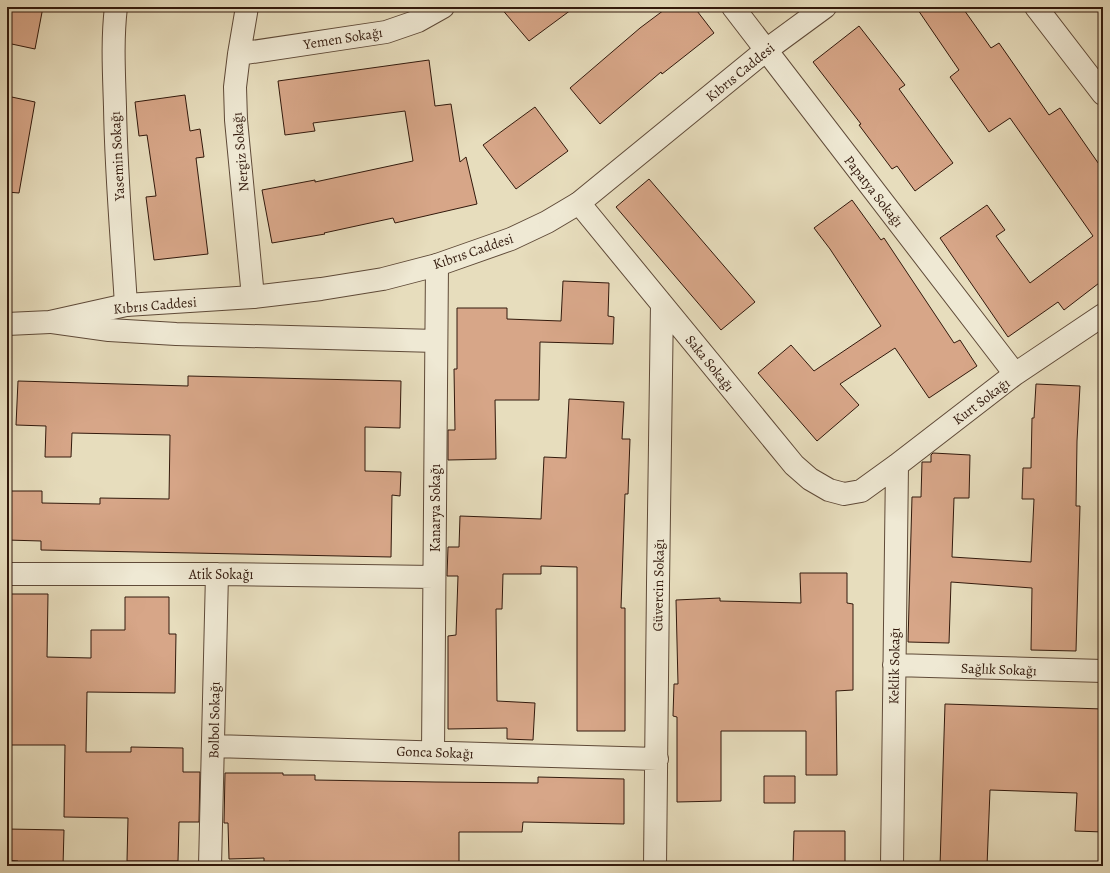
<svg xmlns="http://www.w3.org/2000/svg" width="1110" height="873" font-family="Alegreya,serif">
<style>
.building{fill:#d7a688;stroke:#32190c}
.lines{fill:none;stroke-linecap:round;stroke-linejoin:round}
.minor-casing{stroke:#5f4a38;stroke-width:24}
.tertiary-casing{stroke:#5f4a38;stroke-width:24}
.minor{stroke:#efe9d4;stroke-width:22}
.tertiary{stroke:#efe9d4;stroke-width:22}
.labels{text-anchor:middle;stroke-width:3;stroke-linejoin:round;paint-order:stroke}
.street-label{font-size:14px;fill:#32190c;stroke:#efe9d4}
</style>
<rect width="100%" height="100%" fill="#e7ddbd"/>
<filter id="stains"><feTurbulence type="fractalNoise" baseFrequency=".005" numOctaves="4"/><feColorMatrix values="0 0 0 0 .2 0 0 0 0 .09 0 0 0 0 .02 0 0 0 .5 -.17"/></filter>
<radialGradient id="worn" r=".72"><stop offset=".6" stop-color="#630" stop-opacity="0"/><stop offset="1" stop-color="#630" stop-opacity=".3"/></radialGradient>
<!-- building -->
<path class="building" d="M7,7h36l-8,42 -28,-6z
M500,7h75l-46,34z
M668,7h26l20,26 -52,41 -1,-2 -61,52 -30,-36 70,-60z
M916,7h46l29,41 8,-5 50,72 11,-7 43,62v110l-39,30 -6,-8 -50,35 -68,-99 47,-33 18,25 -9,6 34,47 63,-47 -83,-118 -21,14 -39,-55 9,-7z
M859,26l46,59 -6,4 54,74 -38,28 -18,-25 -5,3 -33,-44 2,-1 -48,-62z
M429,60l6,46 16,-2 9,58 6,-5 11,47 -82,19 -2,-5 -69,15 1,1 -53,9 -10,-53 53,-10v2l98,-21 -8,-50 -92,12 2,8 -30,4 -7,-54z
M185,95l5,36 10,-2 4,28 -8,1 12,96 -54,6 -8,-63 10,-1 -9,-61 -8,1 -4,-34z
M7,96l28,6 -16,91 -12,-1z
M535,107l33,44 -52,38 -33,-44z
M649,179l106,123 -34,28 -105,-123z
M852,200l29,40 3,-2 70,105 6,-3 17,26 -48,32 -34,-50 -55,36 19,21 -42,36 -59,-68 33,-28 23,26 67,-45 -51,-77 -16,-21z
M563,281l46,2 -1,33 6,1 -1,27 -73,-2 -1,58h-44l1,59 -48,1v-30h7l-1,-61h3v-61h50v11l54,2z
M188,376l213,5 -1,47 -35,-1v44l36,1 -1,24 -8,-1 -1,62 -350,-7v-9l-34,-1v-49h35v12l58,1v-6l69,1 1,-64 -98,-2 -1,24h-26l1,-31 -30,-1 2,-44 170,5z
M1036,384l44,2 -3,55 -1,65h4l-4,145 -45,-1 1,-62 -81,-6 -2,61 -41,-1 4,-145h9l1,-35h9v-7l2,-2 37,2 -1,43h-15l-2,59 79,5 3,-63h-12l1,-31h8l1,-50h2z
M569,399l55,3 -2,37h8l-2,55h-3l-4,114h4v123h-48v-164l-36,-1v8h-38l-1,35h-6l1,92 38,2 -2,37 -26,-1v-11l-59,1v-93l8,-1 2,-59h-11l1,-29h11l1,-31 81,3 3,-62 22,1z
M800,573h47v30l6,1v86l-17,1 1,84h-31v-44h-85v70l-44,1v-85l-4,-1 1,-32h4l-2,-84 44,-2v3l81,2z
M7,594h41l-1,63 44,1v-28h34v-33h44v37h7l-1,59 -88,-1 -1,60h45v-5l52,1v24h17l-1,50h-20l-1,39h-51l1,-43 -64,-1 1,-72h-58z
M945,704l158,5v123l-28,-1 2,-38 -87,-3 -3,76h-47z
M225,773h58v2h32v5l120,2 103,1v-6l86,2v45l-101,-2 -1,10h-63v34h-104l1,-4 -67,-1v5h-25v-8l-35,1 -1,-36h-4z
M764,776h31v27h-31z
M7,829l57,1 -1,36h-45v-5l-11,-1z
M794,831h51v33h-7v2h-45z"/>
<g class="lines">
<!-- minor casing -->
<g class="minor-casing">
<path id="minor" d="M116,7c-4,33 -2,67 -1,100 1,67 7,132 11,198
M247,7l-8,47 -4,33 1,33 17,177
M733,7l282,367
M239,54l147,-22 32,-11 25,-14
M579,203l215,262 16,14 19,11 15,4 17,-3 36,-26 118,-91 88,-59
M52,322l57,8 67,4 260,7
M7,574h210l217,3
M894,665l209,6
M213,746l444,13
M433,752l4,-487
M210,866l7,-292
M655,866l3,-282 4,-280
M892,866l5,-401"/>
</g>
<!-- tertiary casing -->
<g class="tertiary-casing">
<path id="tertiary" d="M1036,7l67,87
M7,324l43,-2 76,-17 127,-8 68,-8 62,-10 54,-14 74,-26 36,-17 32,-19 186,-152 60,-44"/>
</g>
<!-- minor -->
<use href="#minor" class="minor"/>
<!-- tertiary -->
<use href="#tertiary" class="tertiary"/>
</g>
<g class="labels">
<!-- street labels -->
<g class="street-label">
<text transform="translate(343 38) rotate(-9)" y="5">Yemen Sokağı</text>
<text transform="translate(740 72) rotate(-39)" y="5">Kıbrıs Caddesi</text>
<text transform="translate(240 152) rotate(-95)" y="5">Nergiz Sokağı</text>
<text transform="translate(117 156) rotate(-93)" y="5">Yasemin Sokağı</text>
<text transform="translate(874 191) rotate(52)" y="5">Papatya Sokağı</text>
<text transform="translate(473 251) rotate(-19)" y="5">Kıbrıs Caddesi</text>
<text transform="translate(155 305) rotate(-5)" y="5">Kıbrıs Caddesi</text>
<text transform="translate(710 363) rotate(51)" y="5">Saka Sokağı</text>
<text transform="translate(981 401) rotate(-37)" y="5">Kurt Sokağı</text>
<text transform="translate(435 508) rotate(-90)" y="5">Kanarya Sokağı</text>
<text x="221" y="579">Atik Sokağı</text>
<text transform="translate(658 585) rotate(-89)" y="5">Güvercin Sokağı</text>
<text transform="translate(894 666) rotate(-89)" y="5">Keklik Sokağı</text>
<text transform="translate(999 669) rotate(2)" y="5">Sağlık Sokağı</text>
<text transform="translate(214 720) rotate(-89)" y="5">Bolbol Sokağı</text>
<text transform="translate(435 752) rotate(2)" y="5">Gonca Sokağı</text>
</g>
</g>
<!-- margin -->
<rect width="1110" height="873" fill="none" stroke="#e7ddbd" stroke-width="24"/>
<rect x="8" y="8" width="1094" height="857" fill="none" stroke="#32190c" stroke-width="2"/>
<rect x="12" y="12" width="1086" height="849" fill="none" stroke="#32190c"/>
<rect width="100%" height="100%" filter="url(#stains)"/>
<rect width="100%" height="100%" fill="url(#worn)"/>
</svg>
